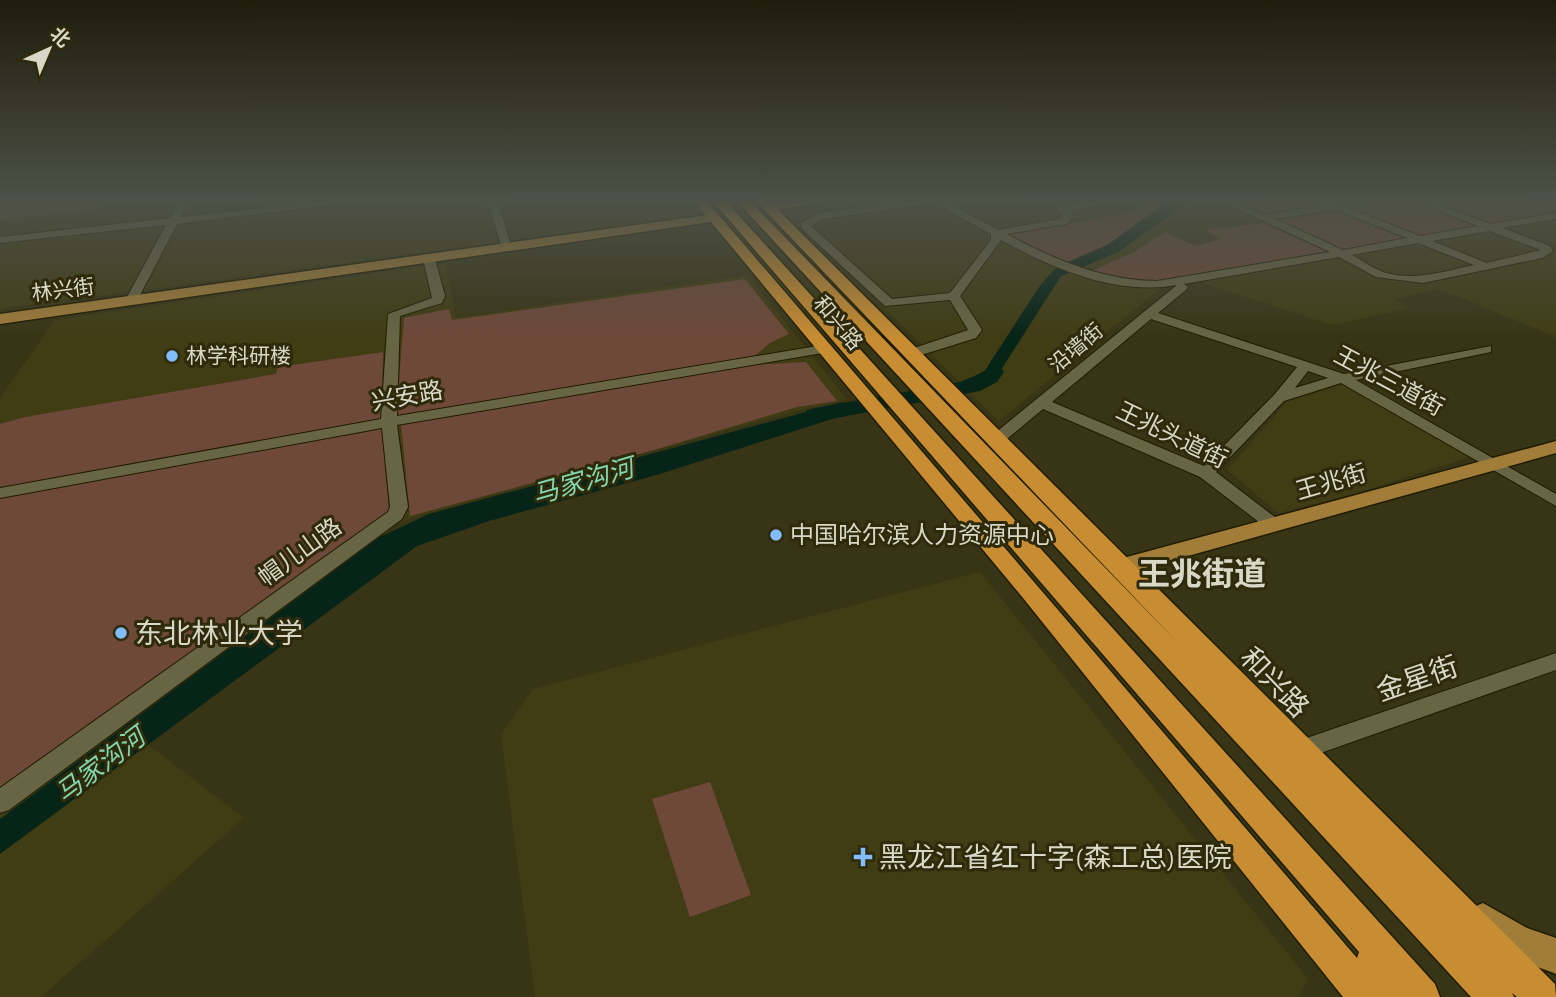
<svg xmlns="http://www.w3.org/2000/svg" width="1556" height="997" font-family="'Alegreya Sans','Noto Sans SC',sans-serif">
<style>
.built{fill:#403c14}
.green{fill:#6e4939}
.water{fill:#062418}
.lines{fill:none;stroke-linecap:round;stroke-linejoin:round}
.river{fill:#062418;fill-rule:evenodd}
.minor-casing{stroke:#1f1c00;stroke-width:2}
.major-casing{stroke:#1f1c00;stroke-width:3}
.highway-casing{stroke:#1f1c00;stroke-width:3}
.minor{fill:#686545;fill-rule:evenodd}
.major{fill:#a27d3a;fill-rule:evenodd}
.highway{fill:#c88d33;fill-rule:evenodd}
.poi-dot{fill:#82bcfa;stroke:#2e2a0b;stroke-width:2.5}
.labels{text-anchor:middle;stroke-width:6;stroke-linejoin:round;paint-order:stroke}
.far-street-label{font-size:21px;fill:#d9d7c6;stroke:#2e2a0b}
.far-poi-label{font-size:21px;fill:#d9d7c6;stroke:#2e2a0b;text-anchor:start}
.street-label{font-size:24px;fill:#d9d7c6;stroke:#2e2a0b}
.poi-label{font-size:24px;fill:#d9d7c6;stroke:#2e2a0b;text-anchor:start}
.water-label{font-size:26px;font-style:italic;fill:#82d7af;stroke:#2e2a0b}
.near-poi-label{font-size:28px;fill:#d9d7c6;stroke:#2e2a0b;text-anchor:start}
.near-street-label{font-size:28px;fill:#d9d7c6;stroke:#2e2a0b}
.district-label{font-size:32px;font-weight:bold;fill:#d9d7c6;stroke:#2e2a0b}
</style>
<rect width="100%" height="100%" fill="#383516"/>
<!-- built -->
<path class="built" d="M0,199h686l14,17 -700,93z
M861,199h695v138l-116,-48 -47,10 18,9 -78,17 -156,-50 -178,146 -214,-211z
M446,263l10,55 292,-43 99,125 -51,11 -382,106 -28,12 -265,195 123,94 -203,179h-41v-599l55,-78z
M1344,384l126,73 -114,36 -77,20 -52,-43 60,-68z
M980,572l328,407 -10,18h-763l-34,-263 32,-45z"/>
<!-- green -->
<path class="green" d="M0,199h102l-8,11 -94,10z
M1149,199h22l-62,45 -43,18 -39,-16 -19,-11 126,-23 20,-9z
M1225,199h90l17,7 -69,11z
M1421,199h135v13l-66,12z
M1393,200l23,3 69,24 -68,10 -74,-29z
M1337,208l74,30 -71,13 -71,-32z
M1264,223l64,28 -177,31 -30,-3 -29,-8 42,-19 31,-20 30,14 27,-7 -17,-9z
M745,279l44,55 -19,9 -15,13 -359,62 8,-100 45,-9 3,11z
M383,352l-2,69 -381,68v-65l25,-7 251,-43 2,-7z
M806,362l31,39 -40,6 -143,43 -244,66 -9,-92 337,-58z
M382,428l7,84 -389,283v-299z
M710,782l41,113 -61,22 -38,-118z"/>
<!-- water -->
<path class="water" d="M1171,199l21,1 -74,52 -57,24 -60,94 -12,10 -22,11 -9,-8 26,-11 55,-85 16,-18 54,-25z
M843,402l8,11 -191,61 -171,47 -72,25 -417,308v-35l380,-282 49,-23z"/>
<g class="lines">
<!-- river -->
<path class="river" d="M993,366l8,1 3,5 -7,10 -17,9 -165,31 -8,-2 -3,-5 3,-5 8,-2 151,-27z"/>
<!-- minor casing -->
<g class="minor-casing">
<path id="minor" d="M180,199h10l-10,18 165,-18h36l-204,25 -38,73 -6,4 -6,-4 39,-72 -166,18v-6l170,-19z
M487,199h10l14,46 -1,2 -9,-2z
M561,199h10l1,2 -5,3z
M919,199h23l56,31 62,-11 3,-3 -5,-7 5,-3 42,-7h26l-61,12 4,6 -7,7 -60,10c45,25 98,47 150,47l173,-29 -114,-53h14l34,16 61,-10 -12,-6h15l10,5 54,-5 -43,9 71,28 58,-10 -70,-27h15l68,25 65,-11v6l-54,9 48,18 3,5 -11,7 -119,25 -47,-6 -37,-20 -155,27 4,3 -2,3 -28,23 186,61 147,-28v6l-135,28 200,114v12l-215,-123 -57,18 -68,71 64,49 3,4 -3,4h-12l-68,-52 -157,-68 -41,34h-12l-2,-3 2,-3 187,-152c-60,11 -124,-16 -176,-45l-41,56 22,34 -6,8 -61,19h-10v-6l63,-21 -18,-30 -65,6 -83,-77 -1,-6 19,-10zM934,203l57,31v6l-41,53 -58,6 -81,-73 12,-7zM1336,210l71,28 -64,12 -68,-31zM1489,231l52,19 -54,13 -55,-22zM1418,243l56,22c-28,6 -60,16 -88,8 -12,-4 -23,-12 -34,-18zM1151,319l146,48 -23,28 -70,71 -152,-64zM1308,371l20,7 -33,10z
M429,256l6,3 10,37 -3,7 -42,13 -3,100 426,-71 7,4 -7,4 -426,72 11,82 -6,12 -393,291 -9,3v-25l388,-276 2,-5 -8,-79 -382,70v-10l381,-69 7,-105 44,-16 -9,-39z
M1556,653v17l-258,91 -9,-3 -3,-7 3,-7z"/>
</g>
<!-- major casing -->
<g class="major-casing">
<path id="major" d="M804,199h33l-68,13 -6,-4 6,-4z
M714,214l6,4 -2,3 -718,103v-10z
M1556,441v12l-436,122 -8,-2 -4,-6 4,-6z
M1483,903l44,25 29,10v36c-29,-12 -77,-23 -90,-54l5,-12z"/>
</g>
<!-- highway casing -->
<g class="highway-casing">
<path id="highway" d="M692,199h13l652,759 2,-6 -648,-753h13l711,785 5,13h-97l-320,-399z
M735,199h13l430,444 -424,-444h13l788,785 1,13h-39l-5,-4 2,4h-43z"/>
</g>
<!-- minor -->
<use href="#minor" class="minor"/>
<!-- major -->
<use href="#major" class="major"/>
<!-- highway -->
<use href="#highway" class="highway"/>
</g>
<!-- sky -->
<linearGradient id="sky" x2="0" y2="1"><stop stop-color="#1f1d0c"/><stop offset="0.59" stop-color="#4d5147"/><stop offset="1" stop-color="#4d5147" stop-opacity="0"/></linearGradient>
<rect width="1556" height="339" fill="url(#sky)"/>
<!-- markers -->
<g class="poi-dot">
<circle cx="172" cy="356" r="7"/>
<circle cx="776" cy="535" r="7"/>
<circle cx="121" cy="633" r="7"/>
<path d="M859.5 846.5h7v7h7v7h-7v7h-7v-7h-7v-7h7z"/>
</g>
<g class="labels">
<!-- far-street labels -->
<g class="far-street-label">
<text transform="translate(63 290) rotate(-7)" y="7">林兴街</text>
<text transform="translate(838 323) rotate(50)" y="7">和兴路</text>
<text transform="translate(1076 348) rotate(-40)" y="7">沿墙街</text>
</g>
<!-- far-poi labels -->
<g class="far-poi-label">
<text x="186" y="363">林学科研楼</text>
</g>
<!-- street labels -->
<g class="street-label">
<text transform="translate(1389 381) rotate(28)" y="8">王兆三道街</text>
<text transform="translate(407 396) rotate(-10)" y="8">兴安路</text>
<text transform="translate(1172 435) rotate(26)" y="8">王兆头道街</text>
<text transform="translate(1331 482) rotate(-16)" y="8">王兆街</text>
<text transform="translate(300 552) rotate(-36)" y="8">帽儿山路</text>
</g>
<!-- poi labels -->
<g class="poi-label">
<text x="790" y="543">中国哈尔滨人力资源中心</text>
</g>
<!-- water labels -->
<g class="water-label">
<text transform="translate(583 481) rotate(-16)" y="9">马家沟河</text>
<text transform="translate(100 765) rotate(-37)" y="9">马家沟河</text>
</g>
<!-- near-poi labels -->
<g class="near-poi-label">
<text x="135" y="643">东北林业大学</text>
<text x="879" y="867">黑龙江省红十字(森工总)医院</text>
</g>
<!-- near-street labels -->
<g class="near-street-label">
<text transform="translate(1417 678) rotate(-19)" y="10">金星街</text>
<text transform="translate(1275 682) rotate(46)" y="10">和兴路</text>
</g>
<!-- district labels -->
<g class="district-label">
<text x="1202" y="585">王兆街道</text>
</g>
</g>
<!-- north arrow -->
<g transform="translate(49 49) rotate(44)" stroke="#2e2a0b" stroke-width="5" paint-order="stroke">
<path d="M0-5L12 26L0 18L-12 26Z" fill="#d9d7c6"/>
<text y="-10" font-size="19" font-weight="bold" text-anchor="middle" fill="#d9d7c6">北</text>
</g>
</svg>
